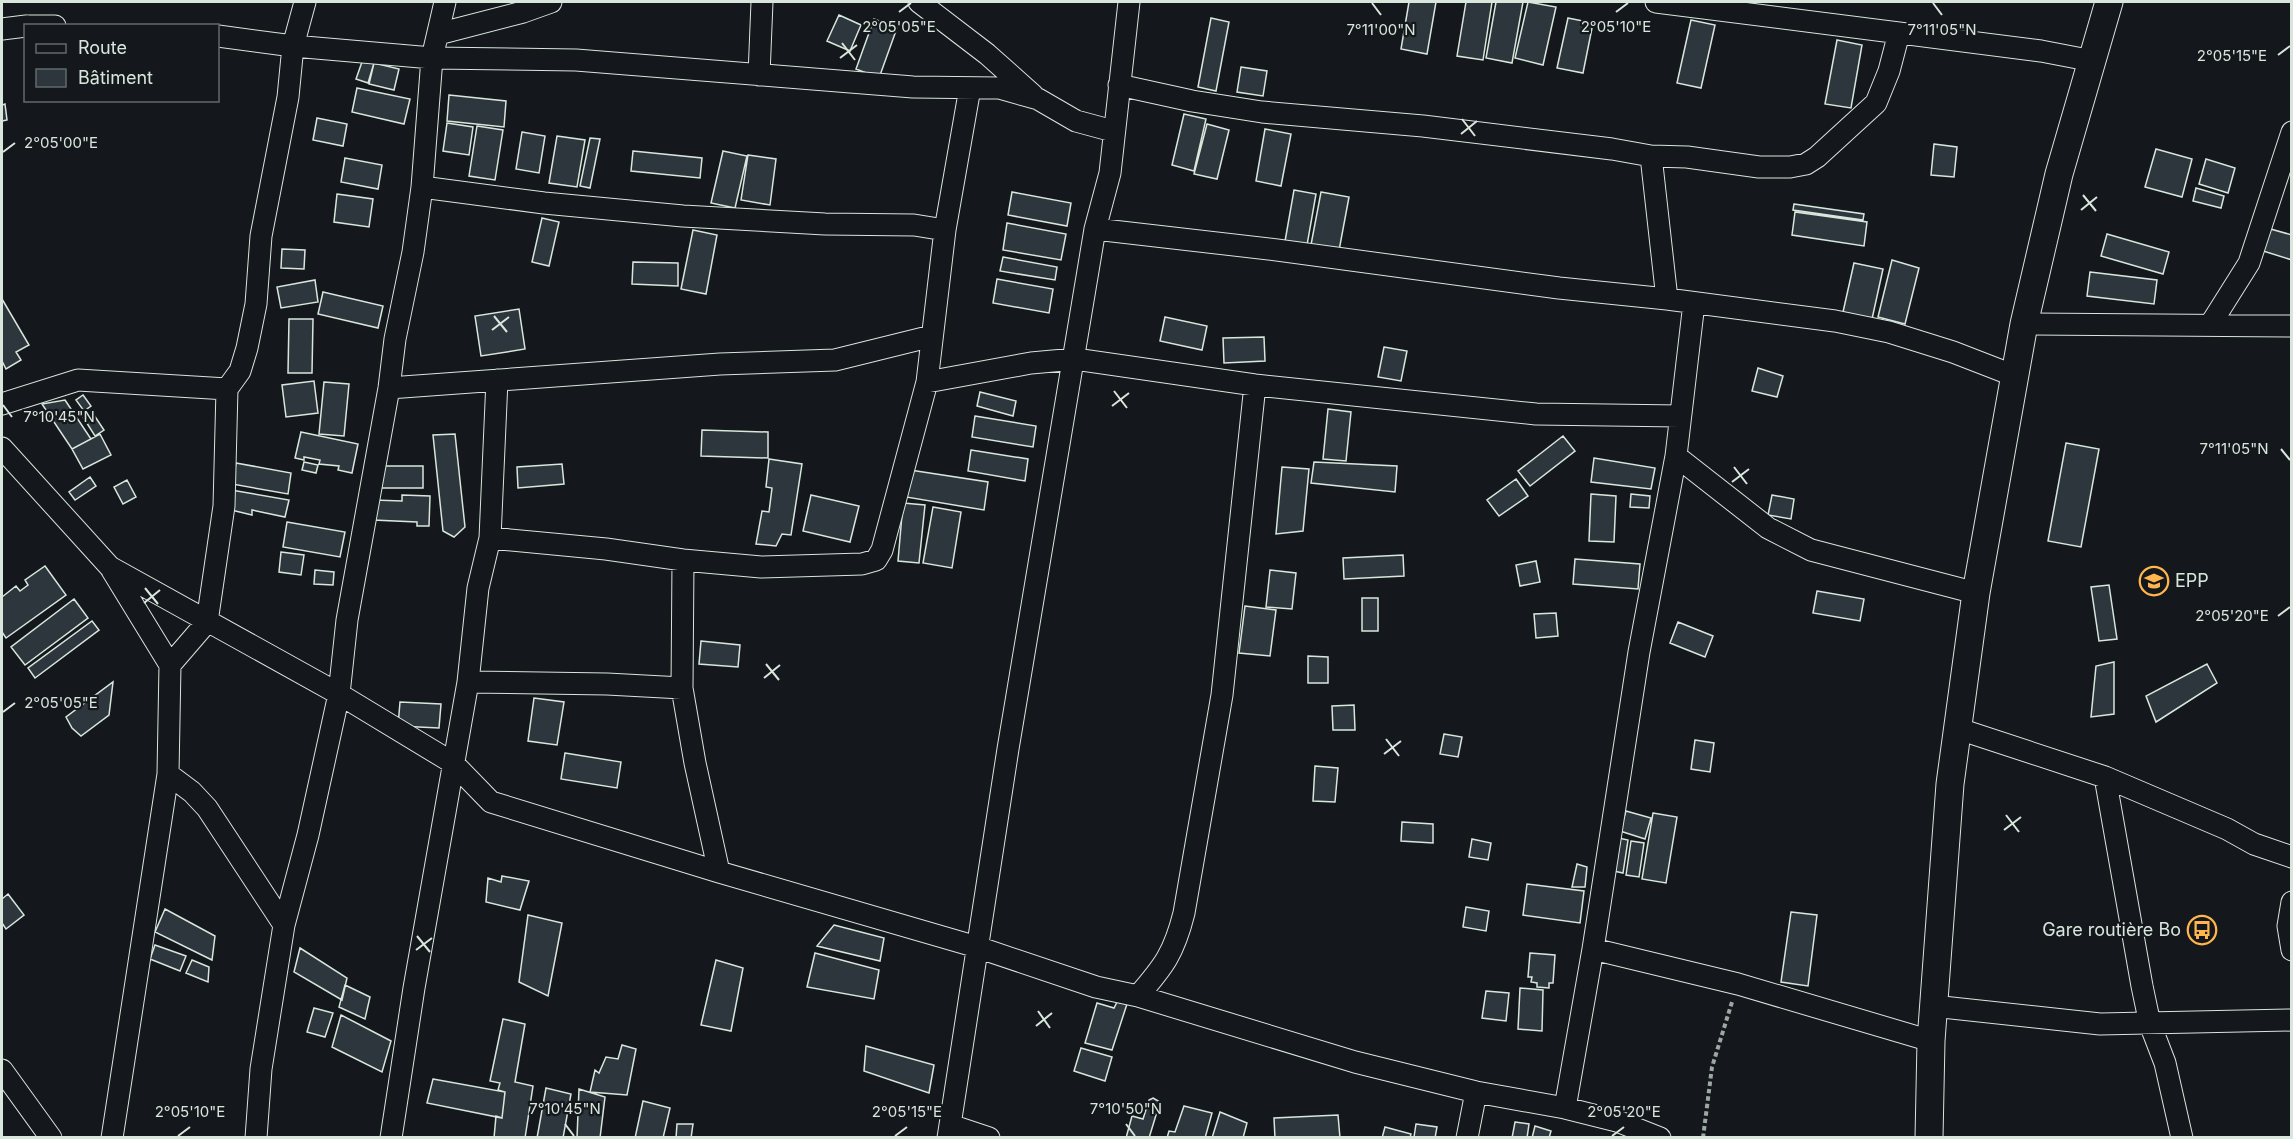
<svg xmlns="http://www.w3.org/2000/svg" width="2293" height="1139" font-family="Inter,sans-serif">
<style>
.building{fill:#2c363c;stroke:#d8e6dc;stroke-width:1.5}
.lines{fill:none;stroke-linecap:round;stroke-linejoin:round}
.minor-casing{stroke:#d8e6dc;stroke-width:23}
.major-casing{stroke:#d8e6dc;stroke-width:29}
.path{stroke:#9da8a2;stroke-width:4;stroke-dasharray:4.5 3;stroke-linecap:butt}
.minor{stroke:#14181c;stroke-width:21}
.major{stroke:#14181c;stroke-width:27}
.ticks{fill:none;stroke:#d8e6dc;stroke-width:2}
.labels{text-anchor:middle;stroke-width:4.5;stroke-linejoin:round;paint-order:stroke}
.poi-label{font-size:18px;fill:#d8e6dc;stroke:#14181c;text-anchor:start}
.ticks-label{font-size:15px;text-anchor:middle;fill:#d8e6dc;stroke:#14181c;stroke-width:4.5;stroke-linejoin:round;paint-order:stroke}
</style>
<rect width="100%" height="100%" fill="#14181c"/>
<!-- building -->
<path class="building" d="M1409,2h27l-9,52 -26,-5z
M1466,2h26l-9,58 -26,-4z
M1496,2h27l-11,61 -26,-5z
M1528,2l28,5 -13,58 -28,-7z
M839,15l22,10 -11,26 -23,-10z
M1211,18l18,4 -13,69 -18,-4z
M1568,18l25,5 -10,50 -26,-5z
M874,19l23,9 -18,50 -23,-9z
M1691,20l24,5 -14,63 -24,-5z
M1837,40l25,5 -11,63 -26,-4z
M363,59l11,4 -6,20 -12,-4z
M374,63l25,6 -5,21 -25,-6z
M1241,67l26,4 -4,25 -26,-4z
M357,88l53,11 -6,25 -52,-12z
M449,95l57,6 -2,26 -57,-6z
M5,104l2,16 -5,1v-16z
M1184,114l22,5 -12,52 -22,-6z
M317,118l30,6 -4,22 -30,-6z
M447,123l26,4 -4,28 -26,-4z
M1207,124l22,6 -12,49 -23,-5z
M477,126l26,4 -8,50 -26,-4z
M1265,129l26,5 -10,52 -25,-5z
M522,132l23,4 -6,37 -23,-4z
M557,136l28,4 -8,47 -28,-4z
M590,138l10,1 -10,49 -10,-2z
M1934,144l23,3 -3,30 -23,-2z
M2156,149l36,10 -10,38 -37,-10z
M633,151l69,7 -2,20 -69,-7z
M723,151l24,5 -12,52 -24,-5z
M748,155l28,4 -6,46 -29,-5z
M345,158l37,7 -4,24 -37,-7z
M2206,159l29,9 -7,25 -29,-9z
M2196,188l28,8 -3,12 -28,-7z
M1294,190l22,4 -10,57 -22,-4z
M1012,192l59,11 -4,23 -59,-11z
M1321,192l28,5 -11,59 -28,-6z
M337,194l36,5 -4,28 -35,-5z
M1794,204l70,10 -1,6 -70,-10z
M1795,212l72,10 -3,24 -72,-11z
M542,218l17,4 -10,44 -17,-4z
M1007,223l59,11 -5,26 -58,-10z
M2267,228l25,7v25l-32,-10z
M693,230l24,5 -11,59 -25,-5z
M2107,234l62,18 -6,22 -62,-18z
M282,249l23,1 -1,19 -23,-1z
M1003,257l54,10 -2,13 -55,-9z
M1892,260l27,8 -14,56 -27,-7z
M633,262l45,1v23l-46,-2z
M1854,263l29,6 -11,50 -29,-7z
M2090,272l67,8 -3,24 -67,-8z
M997,279l56,10 -4,24 -56,-10z
M315,280l3,22 -37,6 -4,-21z
M323,292l60,14 -5,22 -60,-14z
M2,299l27,46 -13,7 5,8 -15,9 -4,-8z
M519,309l6,40 -44,7 -6,-40z
M1165,317l42,9 -5,24 -42,-9z
M289,319h24l-1,54h-24z
M1264,337l1,24 -41,2 -1,-25z
M1384,347l23,4 -6,30 -23,-4z
M1758,368l25,8 -6,21 -25,-6z
M314,381l4,32 -32,4 -4,-32z
M324,382l25,2 -5,52 -25,-2z
M980,392l36,9 -3,15 -36,-10z
M83,395l8,11 -7,5 -8,-11z
M65,400l26,39 -19,10 -30,-45z
M1328,409l23,3 -5,49 -23,-2z
M92,412l12,18 -9,6 -12,-19z
M975,416l61,10 -3,21 -61,-10z
M702,430l66,2v26l-67,-2z
M301,432l57,12 -6,29 -14,-3 1,-4 -20,-2 1,-4 -16,-3v3l-9,-2z
M100,434l11,21 -28,14 -11,-20z
M455,434l10,93 -11,10 -11,-6 -10,-96z
M1563,436l12,15 -45,35 -12,-15z
M2066,443l33,6 -18,98 -33,-6z
M971,450l57,9 -3,22 -57,-10z
M1594,458l61,10 -4,21 -60,-7z
M769,459l33,5 -11,71 -9,-1 -6,12 -20,-2 6,-33 7,1 3,-24 -6,-1z
M304,462l14,3 -2,8 -14,-3z
M1314,462l83,4 -2,26 -84,-9z
M236,463l55,10 -3,21 -56,-10z
M562,464l2,20 -46,4 -1,-21z
M379,466h44v22h-44z
M1282,467l27,2 -6,62 -27,3z
M910,470l78,12 -4,28 -78,-13z
M90,477l6,9 -21,14 -6,-8z
M1516,479l12,17 -29,20 -12,-16z
M127,480l9,17 -13,7 -9,-17z
M231,490l58,10 -4,17 -33,-7v5l-25,-6z
M1591,494l25,2 -2,46 -25,-1z
M1631,494l19,2 -1,12 -19,-1z
M402,495l28,1 -1,30h-12v-4l-44,-2 1,-20 28,1z
M811,495l48,11 -9,36 -47,-11z
M1772,495l22,4 -3,20 -23,-4z
M903,503l22,2 -6,58 -21,-2z
M933,507l28,5 -9,56 -29,-5z
M287,522l58,10 -5,25 -57,-10z
M281,552l23,3 -3,20 -22,-3z
M1403,555l1,21 -60,3 -1,-21z
M1575,559l65,5 -2,25 -65,-5z
M1536,561l4,21 -20,4 -4,-21z
M45,566l21,29 -60,43 -4,-6v-35l14,-11 4,5 8,-6 -3,-5z
M315,570l19,2 -1,13 -19,-1z
M1270,570l26,3 -4,36 -26,-2z
M2109,585l8,54 -18,2 -8,-54z
M1817,591l47,8 -4,22 -47,-8z
M1362,598h16v33h-16z
M74,599l14,19 -63,47 -14,-18z
M1245,606l31,4 -6,46 -31,-3z
M1556,613l2,23 -22,2 -2,-24z
M92,621l7,9 -64,48 -7,-10z
M1678,622l35,14 -8,21 -35,-14z
M701,641l39,4 -2,22 -39,-3z
M1308,656l20,1v26h-20z
M2114,662v52l-23,3 5,-51z
M2207,664l10,19 -61,39 -10,-26z
M113,682l-4,33 -28,21 -9,-8 -6,-11z
M534,698l30,4 -7,43 -29,-4z
M400,702l41,2 -2,24 -41,-2z
M1354,705l1,25h-22l-1,-24z
M1444,734l18,3 -4,20 -18,-3z
M1695,740l19,3 -4,29 -19,-3z
M565,753l56,9 -4,26 -56,-9z
M1315,766l23,2 -3,34 -22,-1z
M1626,811l25,7 -6,21 -25,-8z
M1653,813l24,4 -11,66 -24,-4z
M1402,822l31,2v19l-32,-2z
M1614,837l14,3 -5,33 -14,-3z
M1472,839l19,4 -3,17 -19,-3z
M1631,841l13,2 -5,34 -13,-2z
M1577,864l10,3 -2,20h-13z
M502,876l27,5 -9,29 -34,-8 2,-24 13,4z
M1527,884l57,7 -4,32 -57,-8z
M8,894l16,21 -18,14 -4,-6v-24z
M1466,907l23,4 -3,20 -23,-4z
M165,909l50,27 -3,24 -57,-28z
M1791,912l26,3 -9,71 -27,-4z
M528,915l34,8 -14,73 -29,-14z
M834,925l50,13 -4,23 -63,-15z
M155,945l31,11 -6,15 -30,-12z
M300,948l47,30 -5,22 -48,-28z
M815,953l64,17 -5,29 -67,-12z
M1530,953l25,2 -2,28h-4v5l-12,-1v-4l-6,-1 1,-5h-4z
M192,960l17,7 -1,15 -22,-9z
M716,960l27,8 -12,63 -30,-6z
M345,985l25,12 -5,22 -26,-12z
M1520,988l23,2 -1,41 -24,-2z
M1486,991l23,2 -3,28 -24,-3z
M1117,1002l10,2 -15,46 -27,-7 12,-40 17,5z
M314,1008l19,5 -8,24 -18,-5z
M341,1015l50,26 -9,31 -50,-25z
M503,1019l22,5 -10,58 18,4 -8,52h-31l2,-22 6,2 3,-26 -7,-2 2,-7 -10,-2z
M622,1045l14,4 -9,46 -37,-3 5,-22 4,3 7,-16 12,2z
M866,1046l68,19 -5,28 -65,-22z
M1081,1048l31,9 -7,24 -31,-10z
M433,1079l72,13 -3,26 -75,-15z
M546,1088l25,6 -8,44h-26z
M579,1089l26,8 -5,41h-23z
M1153,1098l7,4 -11,36h-23l6,-22 11,3 6,-19z
M643,1101l27,7 -7,30h-28z
M1184,1106l28,7 -7,25h-38l2,-7 6,1z
M1220,1112l27,11 -4,15h-31z
M1338,1115l2,23h-65l-1,-20z
M1515,1122l14,2 -2,14h-15z
M677,1124h16l-2,14h-15z
M1416,1124l21,3 -2,11 -21,-1z
M1535,1126l16,5 -2,7h-17z
M1385,1127l26,7 -1,4h-28z"/>
<g class="lines">
<!-- minor casing -->
<g class="minor-casing">
<path id="minor" d="M919,2l68,52 46,41
M1656,2l385,49 52,10
M28,26h27
M2,29l24,-3
M438,34l85,-22 28,-10
M218,36l75,10 139,12 144,2 337,27 86,1 39,11 38,22 37,10
M759,75l3,-73
M1119,85l73,16 70,11 161,14 189,23 39,7 36,1 72,10h31l16,-3 11,-7 59,-54 13,-32 10,-38
M1651,156l16,143
M422,187l122,16 139,13 142,8 89,1 31,5
M1095,229l182,21 282,38 108,11 168,22 54,11 64,20 62,24
M2024,324l268,2
M2210,325l39,-62 43,-131
M927,382l104,-19 44,-4 180,26 281,29 144,2
M389,388l331,-24 115,-4 97,-24
M2,404l76,-24 149,9
M2,448l108,119 60,98 -2,109 -56,364
M1676,456l92,72 43,22 165,43
M490,538l116,11 77,11 78,7 101,-3 14,-4 6,-10 45,-168 18,-152 25,-142
M683,560l-1,128 13,75 24,109
M110,567l229,127 114,69 38,39 228,70 258,75 119,40 42,9 217,66 121,30 89,16 52,13 43,17
M170,665l37,-43 17,-116 3,-117 13,-18 7,-23 9,-44 5,-68 27,-139 5,-51 12,-44
M468,682l139,2 75,4
M1959,729l146,48 122,52 27,15 38,13
M168,774l24,18 15,16 77,117
M2105,777l37,209 8,38 15,39 17,75
M2292,902l-4,24 4,24
M1593,949l145,35 193,57
M1138,996c26,-30 36,-43 46,-83l38,-218 33,-310
M1933,1006l167,18 192,-4
M2,1070l49,68
M1565,1108l28,-159 46,-297 37,-196 18,-153
M950,1125l39,13
M256,1138l5,-69 23,-144 24,-90 31,-141 8,-74 42,-232 6,-49 18,-87 9,-65 10,-129 13,-56
M391,1138l23,-150 54,-306 10,-94 12,-50 7,-158
M948,1138l60,-389 87,-520 15,-56 19,-171
M1467,1138l9,-46"/>
</g>
<!-- major casing -->
<g class="major-casing">
<path id="major" d="M1929,1138l2,-97 19,-257 26,-191 48,-269 35,-150 50,-172"/>
</g>
<!-- path -->
<path class="path" d="M1703,1138l9,-71 20,-65"/>
<!-- minor -->
<use href="#minor" class="minor"/>
<!-- major -->
<use href="#major" class="major"/>
</g>
<!-- ticks -->
<path class="ticks" d="M1372,3l9,12M1933,3l9,12M899,12l12,-9M1616,12l12,-9M842,43l13,17M2278,55l12,-9M840,58l17,-13M1462,119l13,17M1461,134l16,-13M3,152l12,-9M2083,195l13,16M2081,210l16,-13M494,316l13,16M492,330l17,-13M1114,391l13,17M3,405l9,12M1112,406l17,-13M2281,449l9,11M1734,467l13,17M1732,482l17,-13M145,588l13,16M144,603l16,-13M2278,616l12,-9M766,664l13,16M764,678l16,-13M3,712l12,-9M1386,739l13,17M1384,754l17,-13M2006,815l13,17M2004,830l17,-13M417,936l13,16M416,950l16,-12M1038,1011l12,17M1036,1026l16,-13M565,1124l9,12M1126,1124l9,12M178,1136l12,-9M895,1136l12,-9M1612,1136l12,-9"/>
<!-- icons -->
<defs>
<g id="school-ring" transform="scale(1.5)"><circle r="9.5" fill="#14181c" stroke="#ffb74d" stroke-width="1.5"/><path d="M0-5L7-2L0 1L-7-2ZM-4 1L0 2.5L4 1V4Q0 6-4 4Z" fill="#ffb74d"/></g>
<g id="bus-ring" transform="scale(1.5)"><circle r="9.5" fill="#14181c" stroke="#ffb74d" stroke-width="1.5"/><path d="M-5-6H5V4H4V6H2V4H-2V6H-4V4H-5ZM-3.5-4V0h7V-4ZM-3.5 1.2v1.5H-2V1.2ZM2 1.2v1.5H3.5V1.2Z" fill="#ffb74d"/></g>
</defs>
<g fill-rule="evenodd">
<use href="#school-ring" x="2154" y="581"/>
<use href="#bus-ring" x="2202" y="930"/>
</g>
<g class="labels">
<!-- poi labels -->
<g class="poi-label">
<text x="2175" y="587">EPP</text>
<text x="2181" y="936" text-anchor="end">Gare routière Bo</text>
</g>
</g>
<g class="ticks-label">
<text x="899" y="32">2°05'05"E</text>
<text x="1616" y="32">2°05'10"E</text>
<text x="1381" y="35">7°11'00"N</text>
<text x="1942" y="35">7°11'05"N</text>
<text x="2232" y="61">2°05'15"E</text>
<text x="61" y="148">2°05'00"E</text>
<text x="59" y="422">7°10'45"N</text>
<text x="2234" y="454">7°11'05"N</text>
<text x="2232" y="621">2°05'20"E</text>
<text x="61" y="708">2°05'05"E</text>
<text x="565" y="1114">7°10'45"N</text>
<text x="1126" y="1114">7°10'50"N</text>
<text x="190" y="1117">2°05'10"E</text>
<text x="907" y="1117">2°05'15"E</text>
<text x="1624" y="1117">2°05'20"E</text>
</g>
<!-- border -->
<rect width="2293" height="1139" fill="none" stroke="#d8e6dc" stroke-width="6"/>
<!-- legend -->
<rect x="24" y="24" width="195" height="78" fill="#14181c" stroke="#626a69" stroke-width="1.5"/>
<rect x="36" y="44" width="30" height="9" fill="#14181c" stroke="#626a69" stroke-width="1.5"/>
<text x="78" y="54" font-size="18" fill="#d8e6dc">Route</text>
<rect x="36" y="69" width="30" height="18" fill="#2c363c" stroke="#626a69" stroke-width="1.5"/>
<text x="78" y="84" font-size="18" fill="#d8e6dc">Bâtiment</text>
</svg>
